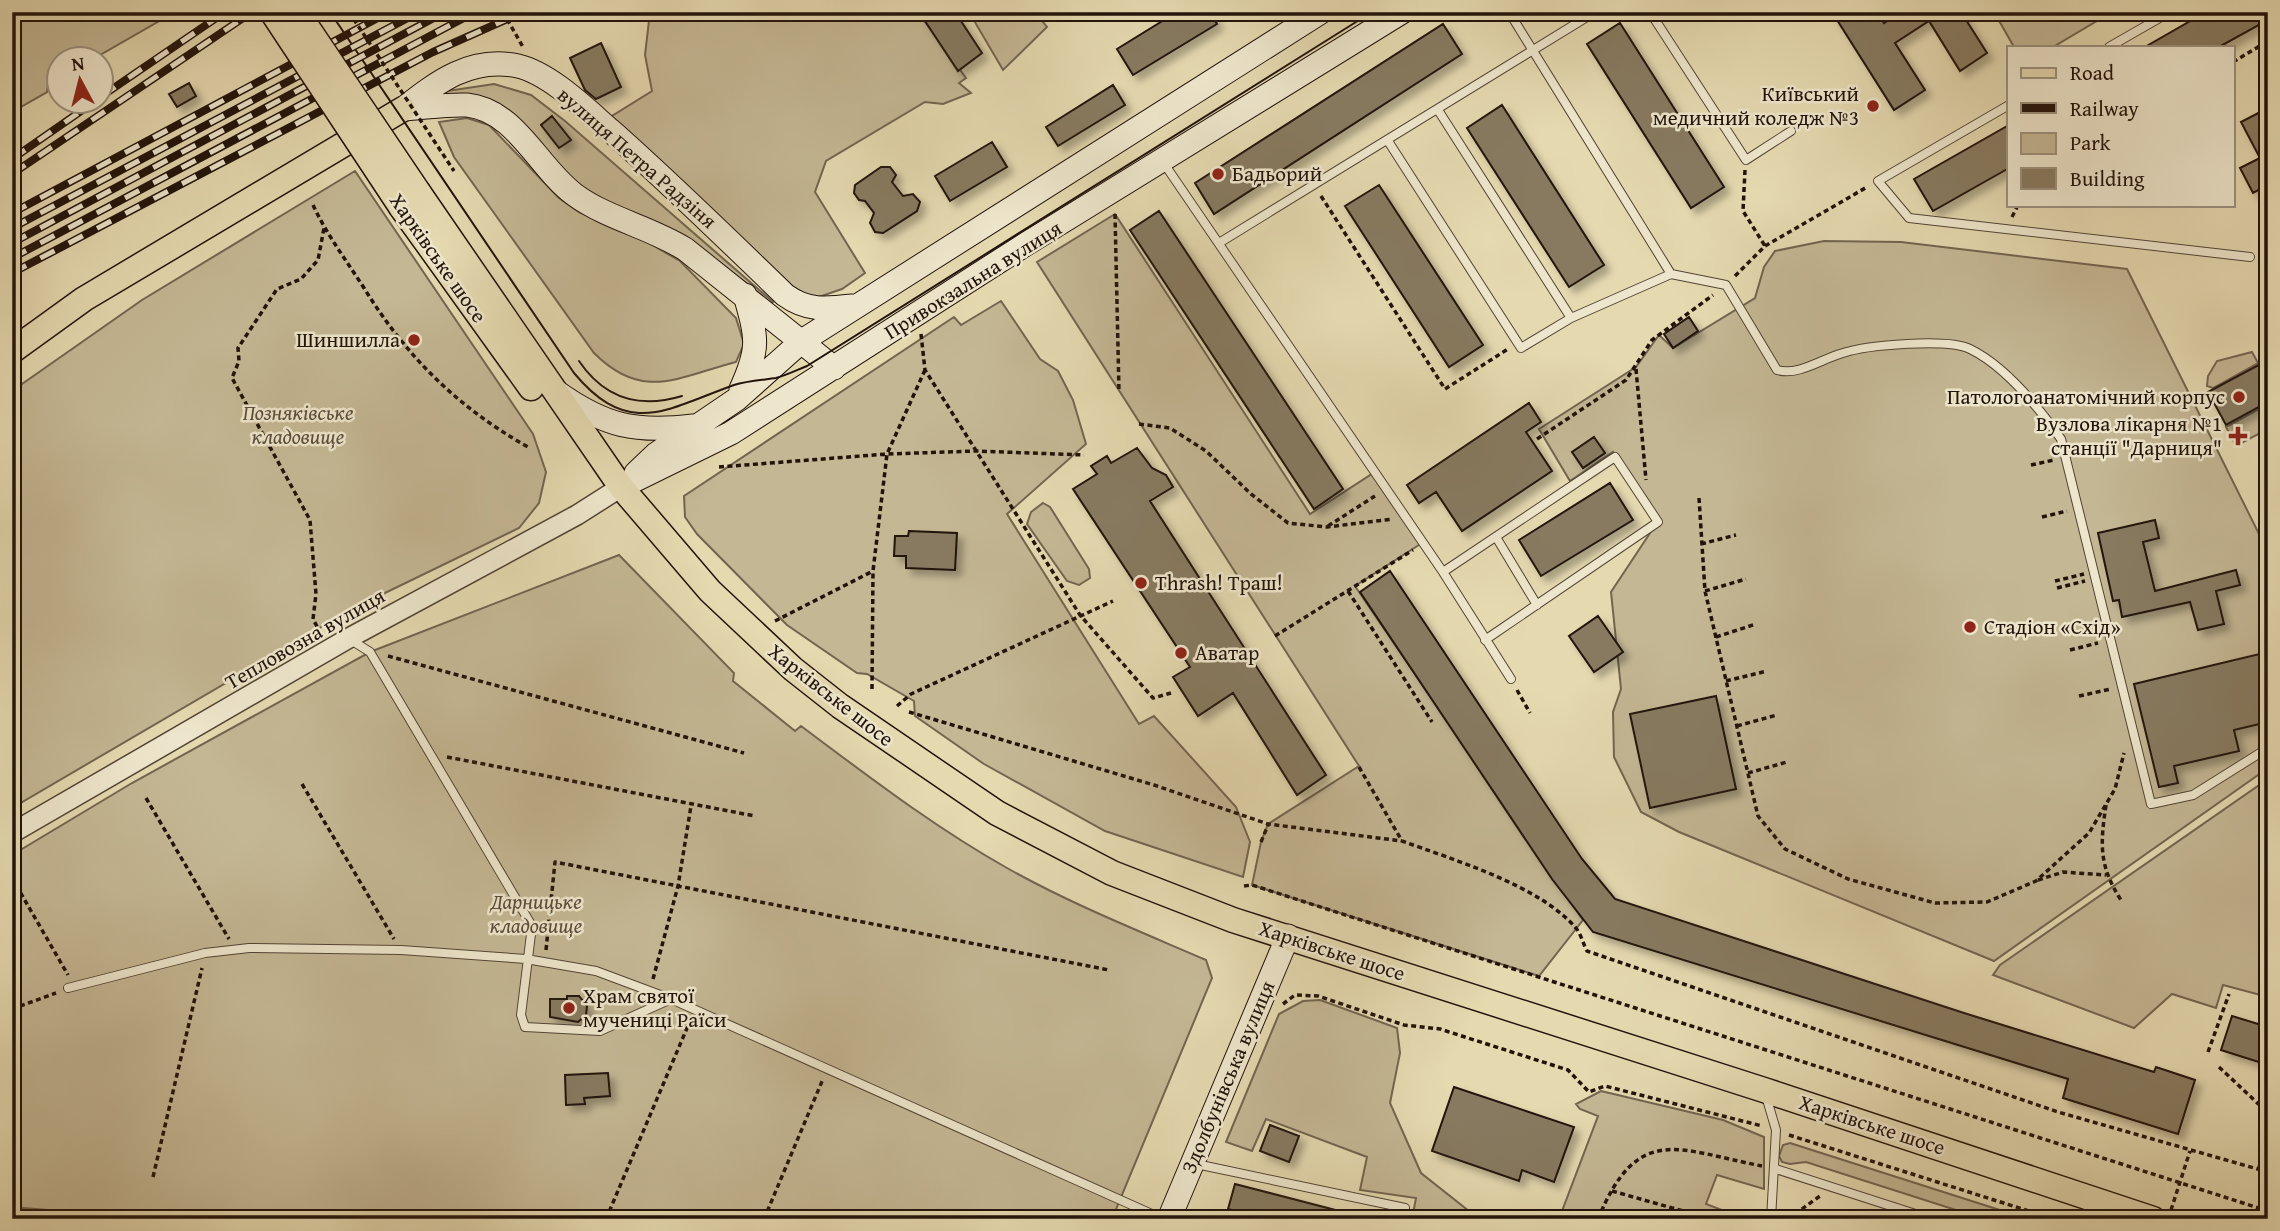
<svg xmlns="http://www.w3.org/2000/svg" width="2280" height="1231" font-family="'Gentium Book Plus',serif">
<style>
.green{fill:#c4b794;stroke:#726550;stroke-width:2}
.building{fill:#877a61;stroke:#21130b;stroke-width:2;filter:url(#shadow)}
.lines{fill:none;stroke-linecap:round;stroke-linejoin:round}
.service-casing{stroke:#524434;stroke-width:10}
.tertiary-casing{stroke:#524434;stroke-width:22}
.secondary-casing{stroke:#21130b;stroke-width:25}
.primary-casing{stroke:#21130b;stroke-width:27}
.path{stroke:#21130b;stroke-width:3.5;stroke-dasharray:5 3.5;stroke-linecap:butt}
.service{stroke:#eee6cc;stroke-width:8}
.tertiary{stroke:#eee6cc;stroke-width:19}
.secondary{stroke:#eee6cc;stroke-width:23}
.primary{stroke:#e5d9b0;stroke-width:24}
.tram{stroke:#21130b;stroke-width:2}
.rail-casing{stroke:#21130b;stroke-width:8}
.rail{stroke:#eee6cc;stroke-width:5;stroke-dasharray:16;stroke-linecap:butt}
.primary-bridge-casing{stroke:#21130b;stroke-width:27;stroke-linecap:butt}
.path-bridge{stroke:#21130b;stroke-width:3.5;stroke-dasharray:5 3.5;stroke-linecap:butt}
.primary-bridge{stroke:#e5d9b0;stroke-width:24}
.poi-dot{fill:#8f2418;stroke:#eee6cc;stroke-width:2.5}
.labels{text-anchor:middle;stroke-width:5;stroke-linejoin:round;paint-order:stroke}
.poi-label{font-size:21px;fill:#21130b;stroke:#eee6cc;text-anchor:start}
.street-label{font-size:21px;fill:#21130b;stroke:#eee6cc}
.park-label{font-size:21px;font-style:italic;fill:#5a4c3b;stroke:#eee6cc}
</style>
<defs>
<filter id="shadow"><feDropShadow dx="6" dy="6" stdDeviation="3.5" flood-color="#0004"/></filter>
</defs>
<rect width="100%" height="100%" fill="#e5d9b0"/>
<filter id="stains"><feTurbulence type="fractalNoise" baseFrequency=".00286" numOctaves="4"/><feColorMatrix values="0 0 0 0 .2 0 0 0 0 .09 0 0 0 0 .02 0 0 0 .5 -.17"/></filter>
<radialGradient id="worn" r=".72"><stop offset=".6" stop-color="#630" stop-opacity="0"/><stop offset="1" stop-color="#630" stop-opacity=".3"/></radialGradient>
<!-- green -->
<path class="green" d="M12,12h163l-82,47 -33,1 -1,19 -11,6 -1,7 -35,20z
M650,12h268l48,66 -7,5 12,10 -28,11 -18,-2 -99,59 -11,31 50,81 -23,16 -29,10 -27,-17 -182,-161 48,-30 -7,-36z
M969,12h66l12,15 -44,43z
M1994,12h118l-59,35h-39z
M494,84l37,11 34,26 208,181 -6,6 -172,-106 -64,-61 -91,-43v-6z
M467,118l22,7 70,73 20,14 56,23 45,26 56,57 8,26 -8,18c-58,15 -93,40 -142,-9l-140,-196 -15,-35z
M355,171l178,263 13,38 -7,31 -20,25 -165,80 -342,200v-417l130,-91z
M1115,214l195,300 65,-42 47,71 -67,43 228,334 -44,56 -287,-91 9,-43 7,-18 91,-58 -322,-504z
M1824,241l77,1 226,27 141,283v216l-274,193 -315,-129 -38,-20 -27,-55 -1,-45 8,-23 -10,-97 47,-71 -45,-69 -43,29 -31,-52 97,-62 23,-32 14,13 82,-50 9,-31 11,-16z
M1001,301l39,58 18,12 15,29 13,44 -79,70 132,210 15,-8 82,91 14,35 -7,35 -138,-46 -121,-67 -69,-48 -1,-15 -47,-27 -10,-1 -70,-48 -90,-91 -12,-17 -1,-21 270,-179 7,8z
M2252,352l6,11 -45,25 -6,-2 1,-10 9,-15z
M2268,404v25l-32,17 -10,-19z
M1043,503l7,4 39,62 1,9 -11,7 -12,-4 -40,-57 4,-12z
M619,555l115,118 -1,8 62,50 6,-5c67,50 133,101 206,142 64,36 132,63 199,92l6,18 -100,241h-957l-143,-12v-352l120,-72 238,-131z
M2268,779v218l-45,-12 -7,23 -44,-14 -38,34 -141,-53 7,-10z
M1320,1000l77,28 3,25 -10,50 31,70 58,46h-67l4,-21 -56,-8 7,-33 -101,-38 -14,32 -26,-9 53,-128 24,-13z
M1601,1091l122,29 41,17v52l-47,-14 -11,29 26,10 -1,5h-172l39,-103 -18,-7 -4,-5z
M1790,1143l238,76h-44l-178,-57 -16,2 -8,-2 -3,-6 4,-11z"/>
<!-- building -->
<path class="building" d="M919,12h36l27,41 -24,18z
M1177,12h33l7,12 -84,51 -16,-26z
M1832,12h45l7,11 17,-11h60l26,41 -27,18 -31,-50 -34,22 30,47 -31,20z
M2206,12h62v8l-49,27h-74z
M1620,23l104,164 -33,21 -104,-164z
M1443,24l19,30 -248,160 -19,-31z
M601,43l20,44 -25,12 -11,-9 -15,-32z
M189,83l7,13 -19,11 -8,-13z
M1113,85l12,20 -67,41 -12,-19z
M1502,105l102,160 -35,22 -102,-159z
M2268,108v77l-15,8 -13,-25 20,-10 -19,-36z
M552,116l19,24 -12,8 -18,-23z
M2009,125v43l-76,43 -19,-32z
M992,142l15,25 -57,34 -15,-25z
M881,167h9l6,8 -4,7 11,14 10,-2 7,8 -3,9 -34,22 -8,-1 -5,-9 4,-10 -9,-12 -6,-1 -5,-7 1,-8z
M1379,185l104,160 -34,22 -104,-161z
M1159,211l184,278 -29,20 -184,-279z
M1689,317l9,14 -25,17 -9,-14z
M2268,360v42l-42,23 -18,-33z
M1529,403l12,19 -15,10 26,39 -90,60 -26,-39 -17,11 -12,-18z
M1594,437l11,16 -22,15 -11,-16z
M1137,448l15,20 14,7 7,12 -23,14 176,274 -29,20 -64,-102 -35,23 -25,-39 17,-10 -117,-178 24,-15 -6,-8 16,-10 4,7z
M1610,483l23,37 -92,56 -22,-36z
M2155,520l4,18 -16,4 12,49 81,-21 4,15 -24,6 8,33 -26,6 -8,-28 -68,15 -3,-17 -6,1 -15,-68z
M909,531l48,2 -2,37 -49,-2v-12h-12l1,-20h13z
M1390,571l192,288 33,40 349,114 190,59 2,-5 39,13 -17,54 -115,-36 5,-19 -475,-147 -41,-53 -192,-287z
M1598,616l25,36 -29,20 -25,-36z
M2268,652v70l-34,8 5,21 -65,15 4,17 -19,4 -25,-103z
M1716,696l20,93 -86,19 -20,-94z
M567,996h12l8,10 -1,9 -8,7 -28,-5v-18h17z
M2232,1016l36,11v38l-47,-15z
M608,1073l2,23 -26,2 1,6 -19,1 -1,-30z
M1454,1087l120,40 -20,55 -32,-12 -3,11 -87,-30z
M1270,1125l29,11 -10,26 -29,-11z
M1235,1184l116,30v5h-87l-36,-10z"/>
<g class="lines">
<!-- service casing -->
<g class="service-casing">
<path id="service" d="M1509,12l162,262 55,11 51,85c22,6 44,-11 66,-17 24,-8 105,-15 127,-4 35,17 69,59 91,90l90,365 42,-9 75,-47
M1650,12l96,148 45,-29
M2109,47l61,-35
M2009,105l-131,76 31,37 341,39
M1438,110l133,208
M1388,141l133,207 50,-30 100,-44
M1163,162l280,410 68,107
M1219,243l376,-231
M1496,537l41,68
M1443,572l172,-115 43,65 -173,118
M351,640l19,12 162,274 -11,89 4,12 75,4 71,-32 492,220
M68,988l137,-35 44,-5 152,2 125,9 70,12 75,28
M1766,1096l10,34 -5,89
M1196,1164l209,44
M1776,1169l155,50"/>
</g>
<!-- tertiary casing -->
<g class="tertiary-casing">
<path id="tertiary" d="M12,833l337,-195 228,-123 44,-28"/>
</g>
<!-- secondary casing -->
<g class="secondary-casing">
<path id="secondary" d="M403,109c34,-27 68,-53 115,-43 31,7 68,43 92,64 60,53 117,109 175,165 22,16 40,14 67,11
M403,109c20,-1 44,-5 64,-4 49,5 71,63 108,90 33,24 75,32 110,54l149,119
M741,389c19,-41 16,-51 4,-94
M558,393c47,33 77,40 135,33
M636,473l20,-19 81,-55 65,-58 519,-329
M621,487l110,-54 295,-189 376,-232
M1169,1219l119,-283"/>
</g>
<!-- primary casing -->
<g class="primary-casing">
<path id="primary" d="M419,193l202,294 89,104 83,78 47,37 157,107 115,60 121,47 531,170 389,129
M401,207l130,181
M12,351l72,-52 319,-190"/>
</g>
<!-- path -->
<path class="path" d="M503,12l20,35
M2233,62l35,-21
M1745,170l-2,41 22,35
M1321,196l124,193 63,-40
M313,205c14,30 33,55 51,83 42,68 93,119 164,159
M1115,214l4,178
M2012,217l6,-12
M1735,276l30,-30 102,-59
M921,334l4,36 155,245 73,83 18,-5
M1636,369l10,111
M1139,424l31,4 36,23 45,43 37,29 39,4 66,-8
M1537,439l89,-59 26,-40 61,-45
M2031,465l23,-5
M719,467l168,-13 89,-3 108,4
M1699,498l6,93 53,225 27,33 63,30 87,24 52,-1 49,-21 53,-48 26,-44 9,-36
M2042,517l25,-6
M1328,526l47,-30
M1701,544l35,-9
M2055,581l29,-7
M2057,588l28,-7
M1348,591l84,131
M1705,591l41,-12
M775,621l98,-50
M321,634l-8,-15 3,-25 -6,-74 -78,-142 7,-17 -1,-13 39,-59 24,-10 17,-19 6,-32
M1275,636l138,-86
M1716,637l40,-13
M2070,650l28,-7
M388,656l356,97
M1726,681l41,-10
M872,689l1,-118 14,-117 38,-84
M1517,690l13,23
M2079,696l32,-7
M897,706l14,-12 202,-93
M909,712l245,73 114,39 134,17
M1737,726l40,-11
M447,757l308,59
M1359,767l43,74c52,19 136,44 173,86 6,6 8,17 12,24l471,161 210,60
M1748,773l39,-11
M302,784l92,155
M146,798l83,141
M2106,805c-6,40 -7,61 15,95
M1261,842l7,-17
M12,878l56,97
M2038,880l25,-8 43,3
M1244,886l8,-1 1016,326
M546,950l9,-88 554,108
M653,979l25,-93 13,-80
M1283,1004l12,-9 23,1 86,29 36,4 128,41 21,22 16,-6 157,40
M12,1009l44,-16
M2208,1052l21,-58
M2219,1067l49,46
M1789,1135l265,84
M2258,1170l10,-28
M153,1177l49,-209
M1612,1191l71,20 -2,8
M2171,1210l19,-59
M606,1219l84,-198
M764,1219l59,-140
M1598,1219c40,-97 80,-69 164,-53
M1788,1219l32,-23"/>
<!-- service -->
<use href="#service" class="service"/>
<!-- tertiary -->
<use href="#tertiary" class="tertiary"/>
<!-- secondary -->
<use href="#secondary" class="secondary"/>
<!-- primary -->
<use href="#primary" class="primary"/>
<!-- tram -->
<path class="tram" d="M330,12l244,361c55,66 93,36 160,12 13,-4 28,-5 42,-7 11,-3 21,-8 31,-12l565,-354
M579,361c25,37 60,48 103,35"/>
<!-- rail casing -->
<g class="rail-casing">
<path id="rail" d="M102,96l123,-84
M12,159l82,-57
M12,174l240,-162
M12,213l377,-201
M12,228l407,-216
M12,243l433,-231
M12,258l463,-246
M12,273l421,-221 90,-40"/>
</g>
<!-- rail -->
<use href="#rail" class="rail"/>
<!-- primary-bridge casing -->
<g class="primary-bridge-casing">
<path id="primary-bridge" d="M272,12l129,195
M297,12l122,181"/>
</g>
<!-- path-bridge -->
<path class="path-bridge" d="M349,12l105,159"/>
<!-- primary-bridge -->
<use href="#primary-bridge" class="primary-bridge"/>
</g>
<!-- markers -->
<g class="poi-dot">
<circle cx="1873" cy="106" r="7"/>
<circle cx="1218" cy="174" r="7"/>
<circle cx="414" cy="340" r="7"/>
<circle cx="2239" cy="397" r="7"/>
<path d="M2234.5 425.5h7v7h7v7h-7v7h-7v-7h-7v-7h7z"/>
<circle cx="1141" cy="583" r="7"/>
<circle cx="1970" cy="627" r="7"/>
<circle cx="1181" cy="653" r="7"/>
<circle cx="569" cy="1008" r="7"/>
</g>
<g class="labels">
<!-- poi labels -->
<g class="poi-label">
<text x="1859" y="101" text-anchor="end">Київський<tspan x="1859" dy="24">медичний коледж №3</tspan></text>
<text x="1232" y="181">Бадьорий</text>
<text x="400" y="347" text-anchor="end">Шиншилла</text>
<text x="2225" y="404" text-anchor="end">Патологоанатомічний корпус</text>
<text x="2222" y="431" text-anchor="end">Вузлова лікарня №1<tspan x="2222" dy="24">станції "Дарниця"</tspan></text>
<text x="1155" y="590">Thrash! Траш!</text>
<text x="1984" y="634">Стадіон «Схід»</text>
<text x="1195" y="660">Аватар</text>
<text x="583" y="1003">Храм святої<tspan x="583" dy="24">мучениці Раїси</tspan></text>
</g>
<!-- street labels -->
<g class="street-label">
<text transform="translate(637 158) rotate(41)" y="7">вулиця Петра Радзіня</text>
<text transform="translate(438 258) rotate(55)" y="7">Харківське шосе</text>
<text transform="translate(973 280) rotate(-32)" y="7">Привокзальна вулиця</text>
<text transform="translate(305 639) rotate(-30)" y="7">Тепловозна вулиця</text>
<text transform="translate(831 695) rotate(38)" y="7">Харківське шосе</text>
<text transform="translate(1332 951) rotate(18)" y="7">Харківське шосе</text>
<text transform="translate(1228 1077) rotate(-67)" y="7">Здолбунівська вулиця</text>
<text transform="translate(1872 1125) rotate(18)" y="7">Харківське шосе</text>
</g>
<!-- park labels -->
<g class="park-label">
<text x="298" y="420">Позняківське<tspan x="298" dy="24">кладовище</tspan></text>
<text x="536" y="909">Дарницьке<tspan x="536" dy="24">кладовище</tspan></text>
</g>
</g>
<!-- margin -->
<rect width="2280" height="1231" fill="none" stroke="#e5d9b0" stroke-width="42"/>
<rect x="14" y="14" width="2252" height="1203" fill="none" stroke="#21130b" stroke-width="3.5"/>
<rect x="21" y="21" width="2238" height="1189" fill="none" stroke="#21130b" stroke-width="2"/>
<!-- legend -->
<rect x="2007" y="46" width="228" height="161" fill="#eee6cc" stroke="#9c927f" stroke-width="2"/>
<rect x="2021" y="68" width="35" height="10" fill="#e5d9b0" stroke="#9c927f" stroke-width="2"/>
<text x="2070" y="80" font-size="21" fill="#21130b">Road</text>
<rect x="2021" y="103" width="35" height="10" fill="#21130b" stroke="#9c927f" stroke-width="2"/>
<text x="2070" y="116" font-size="21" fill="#21130b">Railway</text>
<rect x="2021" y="133" width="35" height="21" fill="#c4b794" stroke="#9c927f" stroke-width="2"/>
<text x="2070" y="150" font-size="21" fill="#21130b">Park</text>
<rect x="2021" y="168" width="35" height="21" fill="#877a61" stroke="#9c927f" stroke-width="2"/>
<text x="2070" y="186" font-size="21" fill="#21130b">Building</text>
<!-- north arrow -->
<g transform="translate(80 80) rotate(353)"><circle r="33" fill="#eee6cc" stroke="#9c927f" stroke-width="2"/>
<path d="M0-5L12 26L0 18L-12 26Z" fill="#8f2418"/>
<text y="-10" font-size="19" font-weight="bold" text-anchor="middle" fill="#21130b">N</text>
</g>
<rect width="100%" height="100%" filter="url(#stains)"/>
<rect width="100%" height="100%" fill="url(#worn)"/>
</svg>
